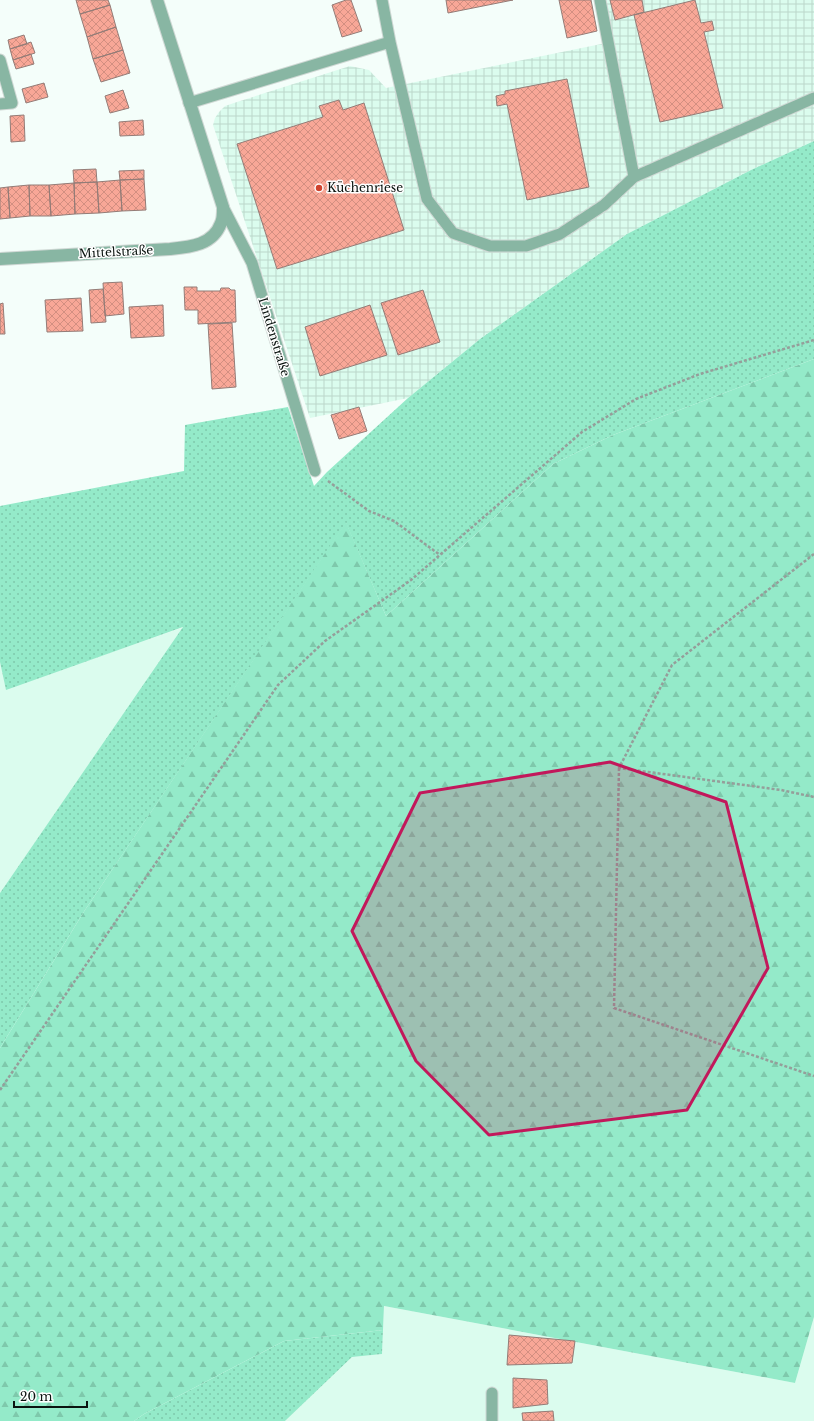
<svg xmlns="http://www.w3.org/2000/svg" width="814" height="1421" font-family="'Libre Baskerville',serif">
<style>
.built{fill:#dbfcee}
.industrial{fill:url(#industrial-grid)}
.grass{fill:url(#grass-dots)}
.forest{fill:url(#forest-firs)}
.building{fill:url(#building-cross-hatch);stroke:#937c77}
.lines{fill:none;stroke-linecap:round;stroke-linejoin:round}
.lane-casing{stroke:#cfd8d4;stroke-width:13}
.street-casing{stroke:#cfd8d4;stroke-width:14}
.path{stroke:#959e9a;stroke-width:2.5;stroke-dasharray:3 2;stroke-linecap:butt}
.lane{stroke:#88b6a3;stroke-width:11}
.street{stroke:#88b6a3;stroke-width:12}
.marked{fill:#c2185b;fill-opacity:0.2;stroke:#c2185b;stroke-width:3;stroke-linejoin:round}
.poi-dot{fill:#cf432e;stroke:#fff;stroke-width:1.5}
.labels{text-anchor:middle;stroke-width:3;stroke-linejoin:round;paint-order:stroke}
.poi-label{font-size:12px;fill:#0a130f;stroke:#fff;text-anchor:start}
.street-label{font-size:12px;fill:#0a130f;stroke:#fff}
</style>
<defs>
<pattern id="industrial-grid" width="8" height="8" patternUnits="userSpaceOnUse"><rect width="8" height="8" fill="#dbfcee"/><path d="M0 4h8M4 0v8" fill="none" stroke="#bbd7cb"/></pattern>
<pattern id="grass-dots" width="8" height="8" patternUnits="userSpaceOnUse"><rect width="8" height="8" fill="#94eac9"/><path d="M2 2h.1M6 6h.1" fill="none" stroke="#7ec8ab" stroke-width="1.8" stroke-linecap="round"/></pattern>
<pattern id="forest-firs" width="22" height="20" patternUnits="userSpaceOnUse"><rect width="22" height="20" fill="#94eac9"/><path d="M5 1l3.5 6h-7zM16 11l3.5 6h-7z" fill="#7ec8ab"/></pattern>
<pattern id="building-cross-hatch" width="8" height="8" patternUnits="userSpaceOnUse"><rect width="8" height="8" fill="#f8a797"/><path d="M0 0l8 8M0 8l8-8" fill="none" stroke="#d38f81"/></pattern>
</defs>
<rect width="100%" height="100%" fill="#f4fefa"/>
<!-- built -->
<path class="built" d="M184,627l-184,266v-231l6,27z
M384,1306l411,77 19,-66v104h-529l67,-64 30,-3z"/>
<!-- industrial -->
<path class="industrial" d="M602,0h212v141l-63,29 -124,64 -147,105 -72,59 -98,20 -97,-293 2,-7 4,-6 6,-6 12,-4 113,-36 19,4 17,18 225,-46z"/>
<!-- grass -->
<path class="grass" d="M814,141v218l-201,76 -60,29 -167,152 -40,-93 -261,387 -85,138v-155l183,-266 -177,63 -6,-28v-156l184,-35 1,-46 103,-18 26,79 13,-14 81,-74 72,-59 147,-105 124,-64z
M383,1330l-1,24 -30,3 -67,64h-151l10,-7 140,-73z"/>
<!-- forest -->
<path class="forest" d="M814,359v958l-19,66 -411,-77 -1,24 -99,11 -140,73 -10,7h-134v-373l85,-138 261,-388 40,94 167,-152 60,-29z"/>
<!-- building -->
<path class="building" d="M76,0h32l2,5 -30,9z
M346,0h5l11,31 -20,6 -10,-32z
M446,0h67l-65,13z
M559,0h32l6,31 -30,7z
M610,0h32l2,12 -29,8z
M695,0l6,23 11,-2 2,9 -10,2 19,76 -63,14 -26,-107z
M110,5l6,22 -29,10 -7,-23z
M116,27l7,23 -30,9 -6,-22z
M24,35l3,9 -17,5 -2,-9z
M31,42l4,11 -22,7 -3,-11z
M123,50l7,23 -29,9 -8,-23z
M31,54l3,10 -18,5 -3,-9z
M567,79l22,108 -62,13 -20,-96 -10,2 -1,-10 9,-2v-3z
M44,83l4,14 -22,6 -4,-14z
M123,90l6,18 -19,5 -5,-17z
M339,100l4,10 21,-7 40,127 -127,39 -40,-125 86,-27 -4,-11z
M24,115l1,26 -14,1 -1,-26z
M143,120l1,15 -24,1 -1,-14z
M96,169l1,13 -23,1 -1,-13z
M144,170v9l-24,1 -1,-9z
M144,179l2,31 -24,1 -2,-31z
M120,180l2,31 -23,2 -2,-31z
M97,182l2,31 -24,1 -1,-31z
M74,183l1,31 -24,2 -2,-31z
M29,185l1,31 -20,2 -2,-31z
M29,185h20l2,31h-21z
M8,187l2,31 -10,1v-31z
M122,282l2,32 -19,2 -2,-33z
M184,287h13v4h23l1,-3h8l2,2h4l1,32 -38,2v-14h-13z
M103,289l3,33 -15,1 -2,-33z
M423,290l17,52 -42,13 -17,-52z
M81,298l2,33 -36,1 -2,-32z
M3,303l2,31h-5v-30z
M163,305l1,31 -33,2 -2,-31z
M370,305l17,50 -67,21 -15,-49z
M232,323l4,64 -24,2 -4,-65z
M359,407l8,24 -28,8 -8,-24z
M509,1335l66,6 -3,22 -65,2z
M513,1378l34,2 1,24 -35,4z
M553,1411l1,10h-31l-1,-8z"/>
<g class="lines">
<!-- lane casing -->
<g class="lane-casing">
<path id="lane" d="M382,0l8,42 37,157 26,34 37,13h36l34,-12 44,-29 30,-28 180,-79
M600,0l34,177
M0,60l12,43 -12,1
M189,103l201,-61
M223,207l29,56 63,208
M492,1421v-28"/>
</g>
<!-- street casing -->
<g class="street-casing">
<path id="street" d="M0,259l170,-10c21,-2 43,-4 51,-26 2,-4 2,-11 2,-16l-66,-207"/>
</g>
<!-- path -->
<path class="path" d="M328,481l41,30 25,10 46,34
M814,554l-142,111 -53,103 162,22 33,7
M619,768l-5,240 200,68
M0,1090l278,-405 47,-44 86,-61 171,-148 54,-33 64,-25 114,-34"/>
<!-- lane -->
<use href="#lane" class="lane"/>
<!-- street -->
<use href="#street" class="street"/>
</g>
<!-- marked area -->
<path class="marked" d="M610,762l116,40 42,166 -81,142 -198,25 -73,-74 -64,-130 68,-138z"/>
<!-- markers -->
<circle class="poi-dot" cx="319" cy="188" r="4"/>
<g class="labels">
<!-- poi labels -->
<g class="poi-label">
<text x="327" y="192">Küchenriese</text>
</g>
<!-- street labels -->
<g class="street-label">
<text transform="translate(116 252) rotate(-3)" y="4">Mittelstraße</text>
<text transform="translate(274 337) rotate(73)" y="4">Lindenstraße</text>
</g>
</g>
<!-- scale -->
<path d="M14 1401v6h73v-6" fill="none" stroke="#0a130f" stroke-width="2"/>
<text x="20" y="1401" font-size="12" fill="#0a130f" stroke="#ffffff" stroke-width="3" paint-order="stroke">20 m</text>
</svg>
